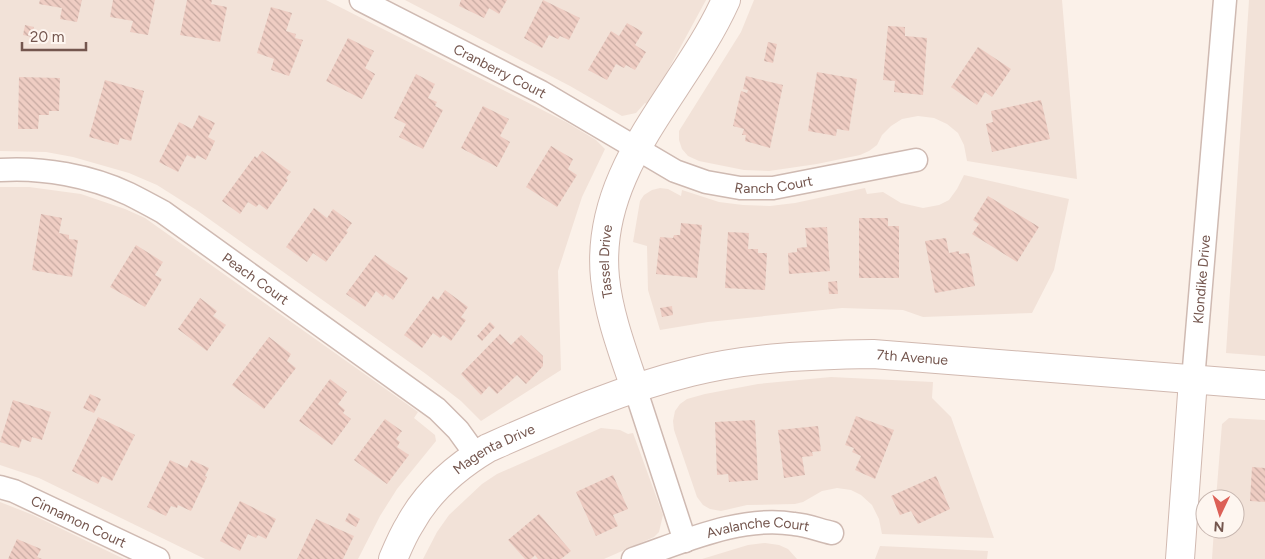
<svg xmlns="http://www.w3.org/2000/svg" width="1265" height="559" font-family="Figtree,sans-serif">
<style>
.residential{fill:#f2e2d8}
.building{fill:url(#building-back-hatch)}
.lines{fill:none;stroke-linecap:round;stroke-linejoin:round}
.street-casing{stroke:#cfbab2;stroke-width:25}
.secondary-casing{stroke:#d1b9b0;stroke-width:30}
.street{stroke:#fff;stroke-width:22}
.secondary{stroke:#fff;stroke-width:28}
.labels{text-anchor:middle;stroke-width:4;stroke-linejoin:round;paint-order:stroke}
.street-label{font-size:14px;fill:#74564e;stroke:#fef6f0}
</style>
<defs>
<pattern id="building-back-hatch" width="6" height="6" patternUnits="userSpaceOnUse" patternTransform="scale(1.25)"><rect width="6" height="6" fill="#efcdc3"/><path d="M-1 5l2 2M0 0l6 6M5-1l2 2" fill="none" stroke="#c6a9a1"/></pattern>
</defs>
<rect width="100%" height="100%" fill="#fbf1e9"/>
<!-- residential -->
<path class="residential" d="M0,0h326l240,122 30,18 9,9 -23,48 -24,74 3,99 -80,51 -20,-20 -35,-27 -228,-163 -41,-26 -28,-12 -56,-16 -27,-5 -46,-1z
M405,0h301l-57,105 -4,-2 -9,10 -14,3 -52,-30z
M754,0h308l15,179 -110,-18 -3,-16 -6,-12 -11,-9 -13,-6 -16,-2 -16,3 -11,7 -9,9 -5,10 -8,6 -9,4 -43,9 -48,7 -25,-1 -45,-9 -11,-5 -6,-7 -3,-9v-9l62,-99z
M1249,0h16v356l-39,-3z
M964,175l105,24 -15,71 -22,43 -109,4 -20,-7 -61,-2 -134,14 -48,8 -12,-40 -1,-44 -14,-4 7,-41 4,-6 8,-5 8,-2 8,1 13,7 1,-6 37,12 24,3 27,1 25,-3 70,-15 2,6 16,-2 18,11 22,5 16,-3 10,-5 8,-11z
M0,187h29l52,7 44,15 20,9 273,194 -4,6 21,17 1,6 -39,48 -17,27 -22,43h-153l-166,-81 -39,-13z
M831,377l102,5 -1,16 19,19 43,121 -112,-4 -3,-15 -7,-14 -11,-10 -10,-5 -14,-2 -15,3 -19,11 -8,2 -48,1 -26,6 -11,-2 -7,-4 -6,-8 -23,-67 -1,-9 2,-10 5,-7 7,-5 18,-5 53,-10z
M1229,418l36,2v139h-53l2,-30h21v-30h-19l6,-75z
M601,428l19,2 8,4 5,-1 30,82 -4,17 -5,5 -50,22h-181l14,-27 12,-17 33,-31 15,-10z
M0,502l33,13 91,44h-124z
M765,543l14,2 9,4 9,10h-95l46,-14z
M880,546l108,5 -1,8h-112z"/>
<!-- building -->
<path class="building" d="M40,0h42l-5,22 -17,-3 2,-11 -23,-4z
M113,0h42l-7,35 -18,-3 3,-11 -23,-4z
M187,0h25l-1,4 16,3 -7,35 -40,-7z
M461,0h46l-8,14 -10,-6 -5,10 -25,-12z
M543,0l37,18 -11,22 -9,-4 -2,3 -9,-4 -7,13 -18,-10z
M271,7l21,6 -6,18 10,3 -1,4 8,2 -14,36 -18,-6 3,-11 -17,-6z
M627,23l16,9 -8,13 11,7 -11,18 -9,-5 -2,3 -8,-4 -9,16 -19,-10 23,-39 8,5z
M25,25l9,2 -2,10 -9,-2z
M888,26l17,1v9l22,2 -4,57 -29,-3 1,-11 -12,-1z
M348,38l26,13 -9,17 10,6 -13,25 -36,-18z
M768,42l9,2 -4,19 -9,-2z
M978,47l33,22 -19,28 -7,-5 -8,13 -26,-18z
M817,72l40,7 -8,52 -12,-2 -1,7 -28,-5z
M416,74l19,10 -7,14 9,4 -2,4 8,4 -20,39 -24,-12 7,-13 -12,-6z
M746,76l37,9 -13,63 -25,-7 1,-6h-4l2,-6 -11,-3 8,-35 6,2 1,-3 -5,-1z
M19,77l41,1 -1,33h-10v4h-10l-1,14h-20z
M105,80l39,11 -13,50 -11,-3 -2,7 -29,-8z
M1041,100l9,39 -58,13 -6,-28 7,-2 -2,-11z
M483,106l26,13 -9,17 10,6 -13,25 -36,-19z
M199,115l16,8 -7,14 7,4 -9,19 -9,-5 -2,4 -8,-4 -9,17 -19,-10 20,-40 13,7z
M551,146l22,13 -5,10 9,6 -20,32 -31,-20z
M262,151l29,21 -5,6 2,2 -21,30 -8,-6 -3,3 -8,-5 -8,12 -18,-13 33,-45 2,2z
M988,196l51,31 -22,35 -45,-28 7,-10 -6,-4z
M314,208l13,10 6,-9 19,14 -6,8 2,1 -22,30 -13,-9 -6,9 -21,-15z
M41,214l21,4 -3,15 10,2v4l9,1 -6,37 -40,-7z
M859,218h29v8h11v52h-40z
M681,223l21,2 -5,53 -41,-4 4,-37 13,1 1,-3h6z
M827,227l3,44 -41,3 -1,-21 9,-1v-4l10,-1 -2,-19z
M728,232l21,1 -1,16h10v4h9l-2,37 -40,-2z
M946,238l3,15 10,-2v3l10,-1 6,33 -40,7 -10,-52z
M136,245l27,17 -8,13 7,4 -17,28 -35,-20z
M375,255l33,23 -15,22 -8,-6 -2,3 -7,-6 -11,16 -19,-13z
M837,281l1,13h-9l-1,-12z
M445,290l23,17 -7,10 5,3 -15,21 -8,-6 -3,3 -7,-5 -11,15 -18,-13 29,-39 5,4z
M200,298l17,13 -4,5 13,9 -19,26 -29,-22z
M672,306l1,9 -11,2 -2,-9z
M490,322l5,5 -13,14 -5,-5z
M500,334l11,11 10,-10 22,21v10l-17,18 -9,-9 -20,19 -8,-8 -8,9 -20,-21z
M269,337l22,17 -4,7 9,7 -32,41 -32,-24z
M330,379l17,13 -9,12 7,6 -2,3 8,6 -19,26 -33,-24z
M90,394l11,5 -7,14 -11,-5z
M13,400l38,12 -9,28 -10,-3 -1,5 -9,-3 -3,9 -19,-6z
M856,416l38,14 -19,49 -20,-9 6,-14 -9,-4 2,-4 -9,-3z
M98,417l37,18 -23,46 -10,-5 -4,8 -26,-13z
M385,419l17,12 -6,8 4,3 -3,5 12,8 -22,29 -33,-24z
M755,420l3,60 -29,2 -1,-8 -11,1 -2,-53z
M818,426l3,25 -9,1 1,4 -11,1 3,18 -21,3 -6,-48z
M170,460l17,8 4,-8 18,8 -4,8 2,1 -16,34 -13,-6 -1,3 -6,-2 -5,10 -19,-9z
M1252,467l13,1v34l-15,-1z
M613,475l15,34 -15,6 5,11 -22,10 -20,-44z
M936,476l14,33 -32,15 -7,-13 -11,4 -9,-19z
M240,501l36,18 -10,20 -8,-4 -2,3 -8,-4 -8,17 -20,-10z
M349,513l11,6 -4,8 -11,-6z
M539,514l32,37 -10,8h-23l-3,-4 -4,4h-6l-17,-19z
M316,519l38,17 -11,23h-46z
M17,539l24,10 -4,8 5,2h-34z"/>
<g class="lines">
<!-- street casing -->
<g class="street-casing">
<g id="street">
<path id="s1" d="M361,0l180,92 134,79 31,11 34,6h33l143,-28"/>
<path id="s2" d="M0,170c42,-3 91,6 129,24 12,6 23,12 34,18l274,197 21,21 18,25"/>
<path id="s3" d="M1193,380l32,-380"/>
<path d="M635,388l50,153"/>
<path id="s4" d="M0,487l14,4 144,68"/>
<path id="s5" d="M633,559c50,-17 108,-44 161,-35 13,1 25,6 38,9"/>
</g>
</g>
<!-- secondary casing -->
<g class="secondary-casing">
<g id="secondary">
<path id="s6" d="M635,388c-12,-36 -26,-72 -30,-110 -11,-110 80,-186 121,-278"/>
<path id="s7" d="M393,559c5,-12 10,-24 17,-35 18,-33 46,-57 78,-76 66,-29 133,-59 203,-76 60,-15 121,-17 182,-18l392,31"/>
<path d="M1180,559l13,-179"/>
</g>
</g>
<!-- street -->
<use href="#street" class="street"/>
<!-- secondary -->
<use href="#secondary" class="secondary"/>
</g>
<g class="labels">
<!-- street labels -->
<g class="street-label">
<text dy="5" stroke="none"><textPath href="#s1" startOffset="156">Cranberry Court</textPath></text>
<text dy="5" stroke="none"><textPath href="#s1" startOffset="459">Ranch Court</textPath></text>
<text dy="5" stroke="none"><textPath href="#s6" startOffset="131">Tassel Drive</textPath></text>
<text dy="5" stroke="none"><textPath href="#s2" startOffset="285">Peach Court</textPath></text>
<text dy="5" stroke="none"><textPath href="#s3" startOffset="101">Klondike Drive</textPath></text>
<text dy="5" stroke="none"><textPath href="#s7" startOffset="589">7th Avenue</textPath></text>
<text dy="5" stroke="none"><textPath href="#s7" startOffset="154">Magenta Drive</textPath></text>
<text dy="5" stroke="none"><textPath href="#s4" startOffset="86">Cinnamon Court</textPath></text>
<text dy="5" stroke="none"><textPath href="#s5" startOffset="130">Avalanche Court</textPath></text>
</g>
</g>
<!-- north arrow -->
<g transform="translate(1220 514) rotate(184)"><circle r="24" fill="#fef6f0" stroke="#c7b6af"/>
<path d="M0-4L9 19L0 12L-9 19Z" fill="#dc6057"/>
<text y="-8" font-size="14" font-weight="bold" text-anchor="middle" fill="#74564e">N</text>
</g>
<!-- scale -->
<path d="M22 42v8h64v-8" fill="none" stroke="#74564e" stroke-width="2.5"/>
<text x="30" y="42" font-size="15" fill="#74564e" stroke="#fef6f0" stroke-width="4" paint-order="stroke">20 m</text>
</svg>
